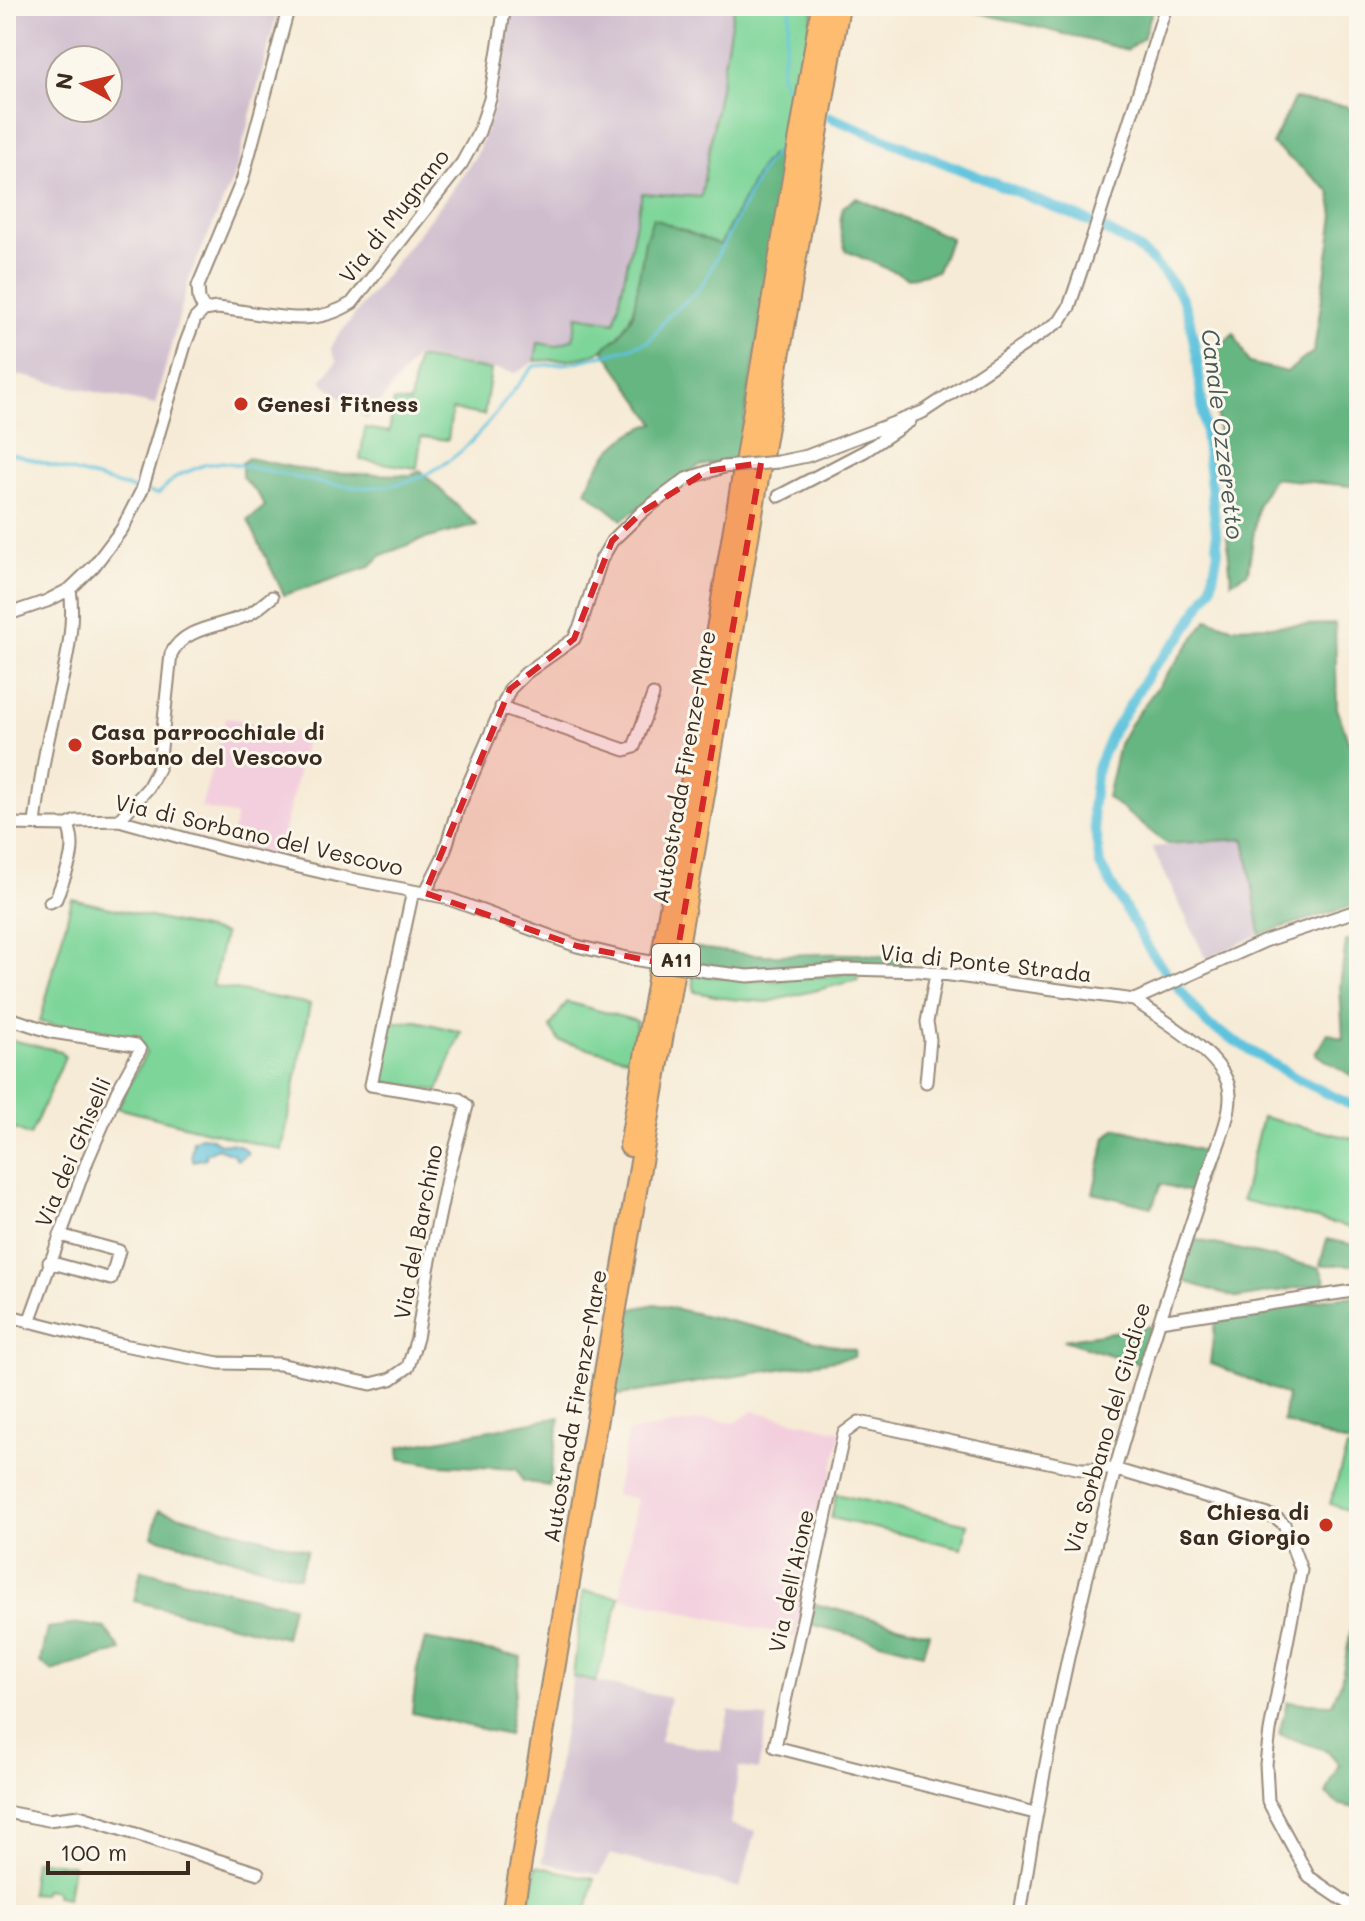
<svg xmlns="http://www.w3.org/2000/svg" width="1365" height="1921" font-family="Mali,sans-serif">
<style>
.built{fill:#f3cfde}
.industrial{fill:#cfbdce;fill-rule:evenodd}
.green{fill:#7ed59a;stroke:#5c805c;stroke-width:2}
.forest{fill:#66b682;stroke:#507050;stroke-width:2}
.water{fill:#5fc3dd;stroke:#4d767e;stroke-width:2}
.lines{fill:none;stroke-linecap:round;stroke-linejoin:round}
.stream{stroke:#5fc3dd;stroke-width:3}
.canal{stroke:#5fc3dd;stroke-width:10}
.street-casing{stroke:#988a7a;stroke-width:15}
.highway-casing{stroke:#988a7a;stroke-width:24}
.street{stroke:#fff;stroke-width:11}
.highway{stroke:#fdbc70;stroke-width:20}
.street-bridge-casing{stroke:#988a7a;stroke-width:15;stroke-linecap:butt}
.street-bridge{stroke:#fff;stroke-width:11}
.marked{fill:#d62828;fill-opacity:0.2;stroke:#d62828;stroke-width:6;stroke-dasharray:16 10;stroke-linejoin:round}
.poi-dot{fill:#c8321e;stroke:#fbf7ec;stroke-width:3}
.labels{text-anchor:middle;stroke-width:6;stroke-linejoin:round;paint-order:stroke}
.shield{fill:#fbf7ec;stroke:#75685c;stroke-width:2}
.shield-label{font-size:20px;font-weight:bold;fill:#3b2a1e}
.street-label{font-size:22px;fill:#3b2a1e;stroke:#fbf7ec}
.poi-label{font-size:22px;font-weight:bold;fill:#3b2a1e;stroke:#fbf7ec;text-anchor:start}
.water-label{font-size:24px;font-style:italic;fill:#465857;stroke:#fbf7ec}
</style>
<rect width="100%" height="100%" fill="#fbf7ec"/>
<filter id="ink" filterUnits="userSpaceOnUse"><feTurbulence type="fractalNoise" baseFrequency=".0125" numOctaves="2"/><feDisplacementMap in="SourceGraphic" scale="16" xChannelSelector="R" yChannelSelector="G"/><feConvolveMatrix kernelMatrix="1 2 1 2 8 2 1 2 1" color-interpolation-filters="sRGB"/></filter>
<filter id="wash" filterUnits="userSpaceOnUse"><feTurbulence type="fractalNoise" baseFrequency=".006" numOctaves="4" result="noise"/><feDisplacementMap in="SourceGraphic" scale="32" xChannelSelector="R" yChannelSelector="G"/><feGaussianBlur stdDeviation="1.8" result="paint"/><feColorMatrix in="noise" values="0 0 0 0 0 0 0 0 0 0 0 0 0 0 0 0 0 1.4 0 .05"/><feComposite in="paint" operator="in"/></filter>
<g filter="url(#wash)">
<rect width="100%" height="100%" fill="#f6ebd6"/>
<!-- built -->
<path class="built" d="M226,717l81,18 -29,121 -45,-11 -2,-5 5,-24 -35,-9z
M753,1411l88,20 -44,207 -177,-41 17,-98 -22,-5 13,-62 80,-13 27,4z"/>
<!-- industrial -->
<path class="industrial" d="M6,6h273l-44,168 -45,102 -35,129 -137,-30 -12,20zM60,60h48v48h-48z
M511,6h223l-33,191 -59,-4 -27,129 -59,24 -18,-3 -3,18 -19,12 -100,-17 -49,64 -46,-39 16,-20 -6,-11 1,-6 120,-154 25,-36 17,-47z
M1245,839l15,95 -54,25 -54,-112z
M573,1677l97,21 -10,43 61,10 8,-41 39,9 -10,51 -19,-3 -9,57 26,7 -16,57 -130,-34 -11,21 -57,-13z"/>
<!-- green -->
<path class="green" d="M734,6h80l-25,141 -18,8 -11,13 -40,77 -75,-4c-8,51 -6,109 -72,118 -12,1 -26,1 -38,2l3,-18 18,3 17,-7 4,-23 38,6 27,-129 59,4z
M417,358l74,12 -7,45 -32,-5 -4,30 -27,-3 -4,31 -57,-8 5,-32 24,4 5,-31 16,2z
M72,899l152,35 -11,52 97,18 -28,146 -165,-42 29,-55 -4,-9 -102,-22z
M858,973v7l-90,22 -38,-3 -35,-7 -3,-17 78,6z
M567,1002l70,19 -6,38 -72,-18 -9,-14z
M417,1021l44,11 -23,59 -60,-10 13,-59z
M6,1039l55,12 4,6 -35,79 -24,-11z
M1262,1117l97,23v90l-117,-30z
M1347,1448l12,4v20l-12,38 -17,-6z
M836,1494l132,30 -6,24 -131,-30z
M583,1591l37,6 -24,85 -23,-5z
M34,1860l39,5 -5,33 -12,-2v-5l-12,-2 -1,5 -13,-1z
M536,1866l58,13 -8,36h-58z"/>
<!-- forest -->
<path class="forest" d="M976,6h178l-11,32 -16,12 -154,-39z
M1294,99l52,7 5,5 8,-11v387l-86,-9 -15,26 -10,68 -17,10 -19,-229 22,-20 15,30 38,9 27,-21 20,-135 -4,-25 -58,-47z
M789,147l-51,312 -38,7 -27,16 -51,38 -36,-29c12,-33 36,-58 69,-68l-52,-74 16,-13 14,-22 12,-73 8,-23 67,27 40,-77 11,-13z
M856,198l95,40 -14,33 -28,7 -63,-27c-6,-17 -8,-27 -3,-44z
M248,458l73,15 90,2 10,-4 56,54 -59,16 -36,14 -13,12 -85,28 -36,-75 17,-14 -7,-12 -16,-17v-14z
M1208,619l23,8 104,-3 2,84 12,35 10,1v160l-99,30 -15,-95 -78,5 -60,-47 12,-53 11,-20z
M1355,938l4,5v137l-44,-26 13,-21 15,6 -3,-53 6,-45z
M690,947c26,3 53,8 79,8 33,0 115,-7 140,10l-88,4 -64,6 -70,-10z
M1116,1128l94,25 -13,41 -36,-10 -9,23 -59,-14 13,-56z
M1193,1239l127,29 6,15 -88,15 -58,-18z
M1327,1239l32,7v19h-39z
M1359,1296v151l-76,-25 4,-27 -77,-32 5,-41 115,-24z
M655,1304l200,46 -1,7 -241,39 14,-86z
M1151,1326l-11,38 -77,-24z
M560,1417l-11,69 -26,-5 -6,-12 -77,-4 -40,-6 -1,-12z
M159,1510l148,40 -8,27 -147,-41z
M141,1570l151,36 -7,32 -151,-37z
M815,1604l114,29 -6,20 -113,-29z
M1359,1619v190l-21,-5 -12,-10 13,-30 -11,-13 -49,-17 8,-32 45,2 9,-22 12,-62z
M79,1624l26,4 16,22 -69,21 -12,-9 7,-34z
M425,1639l96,18 -13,78 -96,-22 5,-44z"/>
<!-- water -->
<path class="water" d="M201,1137l11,1 7,6c12,-2 21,-1 29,9l-11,7 -4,-6 -16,-6 -11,6v4l-13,3 -2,-6 2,-14z"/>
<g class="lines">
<!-- stream -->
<path class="stream" d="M791,6l-10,66c1,12 7,19 16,27
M6,452l128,37
M149,492l9,2 19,-18 27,-11 18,-3c93,14 169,59 249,-20 24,-24 41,-52 63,-76l38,-3 51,-13 26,-9 21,-27 23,-19 11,-13 58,-113 20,-24 10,-50"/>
<!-- canal -->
<path class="canal" d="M830,117l256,103 47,25 17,13 19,21 13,19 7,19 8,41 21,193 -7,37 -29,48 -31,34 -40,65 -14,33 -5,41 8,56 52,89 55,70 89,54 63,31"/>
</g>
</g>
<g filter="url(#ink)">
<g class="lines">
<!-- street casing -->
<g class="street-casing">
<path id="street" d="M204,310l-5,-11 -1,-13 44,-105 47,-175
M778,462l29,-6 116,-44 137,-91 9,-14 25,-74 72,-227
M779,496l86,-45 45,-30
M6,615l41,-14 23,-12 24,-23 28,-37 20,-39 43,-145 10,-26 9,-9 13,-2c48,4 91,23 135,-5l110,-140 17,-31 11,-33 15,-93
M501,707l124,43 9,-3 19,-52
M119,820l29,-32 11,-21 12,-113c13,-27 48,-27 74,-38 10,-4 19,-13 27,-19
M35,823c3,-23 6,-46 10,-68 9,-52 33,-115 25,-166
M6,824l62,1 8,-4 43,-1 107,30 125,29 93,18 133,49 50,12
M425,893l18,-36 15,-49 52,-119 16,-16 48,-34 7,-15 20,-64 11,-19 30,-29 44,-33 37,-12
M50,902l6,-3c9,-26 23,-47 12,-74
M706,971l42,5 100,-7 73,2 213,29 131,-59 94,-31
M6,1017l46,15 84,13 4,5 -23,42 -29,67 -59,163
M926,1082l4,-42 -3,-18 9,-48
M49,1262l62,17 8,-28 -59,-16
M6,1315l112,29 101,19 60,1 92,20 20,-5 17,-12 9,-29 11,-68 19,-92 20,-72 -8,-7 -88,-14 42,-194
M1160,1321l199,-31
M6,1812l42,8 31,-4 179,57
M1035,1813l-260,-66 69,-314 15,-11 222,47h33l161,48 9,7 17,46 -31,161 -4,33 2,37 41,76 50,34
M1020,1915c27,-181 67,-356 120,-531 21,-70 44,-138 67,-208 7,-22 24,-58 23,-81 0,-38 -68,-75 -96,-95"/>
</g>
<!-- highway casing -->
<g class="highway-casing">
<path id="highway" d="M630,1146l192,-1140
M512,1915l327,-1909"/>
</g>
<!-- street -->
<use href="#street" class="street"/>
<!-- highway -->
<use href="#highway" class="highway"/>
<!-- street-bridge casing -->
<g class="street-bridge-casing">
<path id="street-bridge" d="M723,467l55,-5
M627,958l79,13"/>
</g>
<!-- street-bridge -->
<use href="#street-bridge" class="street-bridge"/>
</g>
</g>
<!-- marked area -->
<path class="marked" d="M761,463l-86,503 -98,-20 -152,-53 85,-204 64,-50 38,-98 30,-29 65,-41z"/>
<!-- markers -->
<g class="poi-dot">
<circle cx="241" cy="404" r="8"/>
<circle cx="75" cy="745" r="8"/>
<circle cx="1326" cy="1525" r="8"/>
</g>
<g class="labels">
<!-- shield labels -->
<rect class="shield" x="652" y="944" width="48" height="32" rx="6"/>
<g class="shield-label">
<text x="676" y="967">A11</text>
</g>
<!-- street labels -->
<g class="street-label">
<text transform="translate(394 216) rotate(-52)" y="8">Via di Mugnano</text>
<text transform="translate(684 767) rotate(-80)" y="8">Autostrada Firenze-Mare</text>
<text transform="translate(259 835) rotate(13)" y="8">Via di Sorbano del Vescovo</text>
<text transform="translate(986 963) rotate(6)" y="8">Via di Ponte Strada</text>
<text transform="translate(73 1152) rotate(-67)" y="8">Via dei Ghiselli</text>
<text transform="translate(418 1232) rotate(-79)" y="8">Via del Barchino</text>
<text transform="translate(575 1406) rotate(-80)" y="8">Autostrada Firenze-Mare</text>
<text transform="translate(1107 1428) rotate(-74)" y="8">Via Sorbano del Giudice</text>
<text transform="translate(791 1581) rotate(-78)" y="8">Via dell'Aione</text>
</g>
<!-- poi labels -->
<g class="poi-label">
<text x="257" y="412">Genesi Fitness</text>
<text x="91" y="740">Casa parrocchiale di<tspan x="91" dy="25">Sorbano del Vescovo</tspan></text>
<text x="1310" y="1520" text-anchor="end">Chiesa di<tspan x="1310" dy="25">San Giorgio</tspan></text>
</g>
<!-- water labels -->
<g class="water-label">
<text transform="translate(1222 434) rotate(83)" y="8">Canale Ozzeretto</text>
</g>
</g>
<!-- margin -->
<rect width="1365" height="1921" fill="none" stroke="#fbf7ec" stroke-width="32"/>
<!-- north arrow -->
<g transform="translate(84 84) rotate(278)"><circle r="38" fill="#fbf7ec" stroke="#aea59a" stroke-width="2"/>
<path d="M0-6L14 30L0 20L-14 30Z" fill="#c8321e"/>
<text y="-12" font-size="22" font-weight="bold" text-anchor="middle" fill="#3b2a1e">N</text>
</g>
<!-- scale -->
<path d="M48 1861v12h140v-12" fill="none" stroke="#3b2a1e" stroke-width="4"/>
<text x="60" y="1861" font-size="24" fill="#3b2a1e" stroke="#fbf7ec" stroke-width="6" paint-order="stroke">100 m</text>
</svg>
